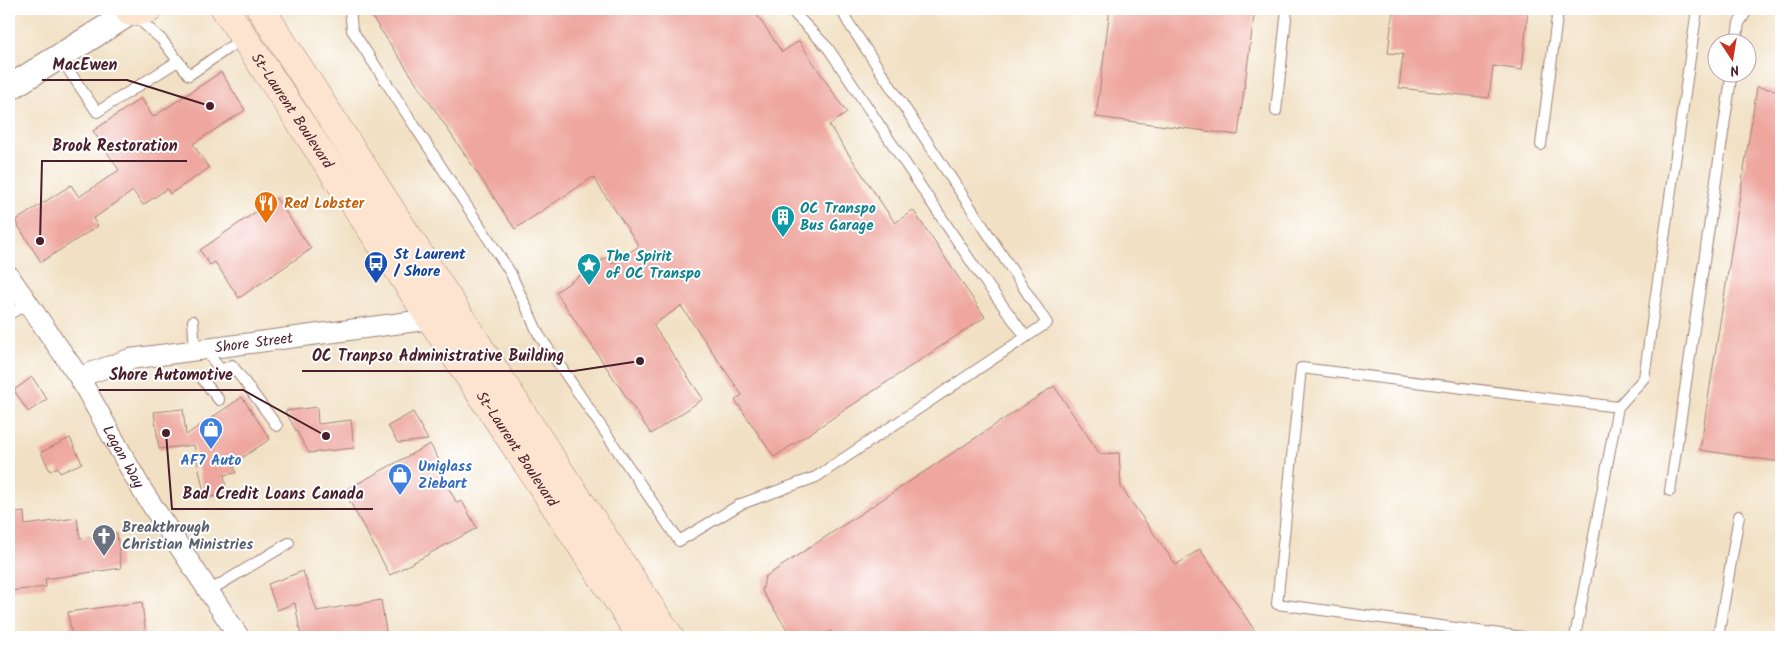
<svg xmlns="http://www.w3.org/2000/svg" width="1790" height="646" font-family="Kalam,sans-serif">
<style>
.building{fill:#eea69e}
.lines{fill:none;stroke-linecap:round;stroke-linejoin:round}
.service-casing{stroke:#9e8077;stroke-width:12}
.minor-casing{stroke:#9e8077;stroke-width:22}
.tertiary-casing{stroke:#9e8077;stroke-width:27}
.secondary-casing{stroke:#9e8077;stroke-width:29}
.service{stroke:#fff;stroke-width:10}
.minor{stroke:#fff;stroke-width:20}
.tertiary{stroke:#fff;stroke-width:25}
.secondary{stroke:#fde4d0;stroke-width:28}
.labels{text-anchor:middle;stroke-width:4;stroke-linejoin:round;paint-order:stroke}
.street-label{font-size:15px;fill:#4a1f2b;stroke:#fff}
.food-label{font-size:15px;font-weight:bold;fill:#c56008;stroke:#fff;text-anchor:start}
.culture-label{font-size:15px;font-weight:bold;fill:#0d838f;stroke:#fff;text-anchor:start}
.transit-label{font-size:15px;font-weight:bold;fill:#164399;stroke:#fff;text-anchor:start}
.shop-label{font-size:15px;font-weight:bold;fill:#366cbe;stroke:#fff}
.worship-label{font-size:15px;font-weight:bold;fill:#5b616d;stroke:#fff;text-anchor:start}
.leader{fill:none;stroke:#4a1f2b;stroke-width:2}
.callout-dot{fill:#4a1f2b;stroke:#fff;stroke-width:2}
.callout-label{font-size:16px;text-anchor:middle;font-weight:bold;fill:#4a1f2b;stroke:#fff;stroke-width:4;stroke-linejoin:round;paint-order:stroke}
</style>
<rect width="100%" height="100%" fill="#fff"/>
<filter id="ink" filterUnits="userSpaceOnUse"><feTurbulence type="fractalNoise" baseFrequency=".02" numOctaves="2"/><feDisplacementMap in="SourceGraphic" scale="10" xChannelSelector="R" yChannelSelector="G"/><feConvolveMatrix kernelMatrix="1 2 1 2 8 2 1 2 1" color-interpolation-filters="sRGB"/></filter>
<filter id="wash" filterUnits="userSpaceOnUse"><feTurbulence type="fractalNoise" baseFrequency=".0096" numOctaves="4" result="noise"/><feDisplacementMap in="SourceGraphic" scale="20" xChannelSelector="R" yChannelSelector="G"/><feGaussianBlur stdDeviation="1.12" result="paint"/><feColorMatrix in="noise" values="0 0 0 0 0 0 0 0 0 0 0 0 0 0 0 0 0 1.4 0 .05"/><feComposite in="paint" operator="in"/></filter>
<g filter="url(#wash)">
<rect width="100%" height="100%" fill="#f1e0c3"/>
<g id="blocks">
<!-- building -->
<path class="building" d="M385,9h368l29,43 17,-11 48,72 -18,12 66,98 18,-13 72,107 -211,140 -39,-57 7,-5 -61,-89 -28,19 50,74 -52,35 -95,-142 51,-35 5,7 27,-18 -46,-69 -78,52 -143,-212z
M1110,9h145l-17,126 -142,-18z
M1393,9h135l-6,61 -29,-4 -4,32 -90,-10 4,-34 -15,-1z
M221,72l24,38 -52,34 16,24 -39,26 -3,-5 -24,16 -10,-14 -40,28 5,7 -57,36 -26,-41 56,-36 8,12 40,-27 -26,-39 48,-33 12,19z
M1757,87l24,4v371l-81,-12z
M276,198l35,51 -72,49 -24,-36 -5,3 -10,-15z
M32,377l15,22 -19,13 -14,-22z
M1054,386l46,68 19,-1 2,34 55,78 24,-16 59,88h-424l-4,-6 -9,6h-30l-30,-46 3,-14z
M242,397l28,42 -37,25 3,9 -12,2 3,19 -22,4 -11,-53 -35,4 -5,-37 29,-3 3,26z
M317,407l1,17 33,-4 3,28 -45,5 -24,-42z
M413,412l15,28 -30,3 -10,-17z
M70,438l12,25 -22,10 -2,-6 -8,4 -9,-19z
M430,444l14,25 -5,2 18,32 5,-2 15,27 -87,47 -46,-84z
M24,512l1,13 52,-7 3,20 37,-5 4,35 -76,11 1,8 -37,4v-77z
M303,571l14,40 64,-11 6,37h-86l-6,-34 -18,7 -9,-26z
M142,602l4,35h-74l-4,-25z"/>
</g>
</g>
<g filter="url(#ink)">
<use href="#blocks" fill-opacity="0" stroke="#9e8077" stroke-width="1"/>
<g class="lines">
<!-- service casing -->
<g class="service-casing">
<path id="service" d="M350,9l2,21 158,242 29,63 140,206 62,-37 75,-27 210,-140 -48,-65 -150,-224 -38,-39
M841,9l7,13 199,301 -21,14
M135,16l27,24 27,35 54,-37
M1736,42l3,-19 9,-14
M59,56l38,56 81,-51
M1276,111l11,-102
M1541,145l17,-136
M9,314l19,-10
M193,321l2,29
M204,349l17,21 11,-5 45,61
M219,400l-16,-20 18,-10
M1618,407l26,-29 53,-369
M1670,491l62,-419
M209,591l80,-48
M1523,637l-246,-33 24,-236 317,39 -43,230
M1718,637l21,-121"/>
</g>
<!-- minor casing -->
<g class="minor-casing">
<g id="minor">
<path id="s1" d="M9,276l70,101 63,113 97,147"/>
<path id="s2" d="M79,377l51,-18 302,-40"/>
</g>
</g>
<!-- tertiary casing -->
<g class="tertiary-casing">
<path id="tertiary" d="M9,88l127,-79"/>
</g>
<!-- secondary casing -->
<g class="secondary-casing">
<g id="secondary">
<path id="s3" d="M225,9l417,628"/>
<path d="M261,9l290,449 119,179"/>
<path d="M130,12l19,-3"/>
</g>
</g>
<!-- service -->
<use href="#service" class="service"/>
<!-- minor -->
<use href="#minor" class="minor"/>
<!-- tertiary -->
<use href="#tertiary" class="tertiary"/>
<!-- secondary -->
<use href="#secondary" class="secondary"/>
</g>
</g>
<!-- icons -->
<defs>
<g id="restaurant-pin" transform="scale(1.25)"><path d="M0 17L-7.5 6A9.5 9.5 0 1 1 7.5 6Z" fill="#e8710a" stroke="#fff"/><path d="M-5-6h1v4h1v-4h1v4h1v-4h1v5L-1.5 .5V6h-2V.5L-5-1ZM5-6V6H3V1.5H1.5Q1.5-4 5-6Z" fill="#fff"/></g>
<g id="building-pin" transform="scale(1.25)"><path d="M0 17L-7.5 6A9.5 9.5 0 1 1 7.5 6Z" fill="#0f9aa8" stroke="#fff"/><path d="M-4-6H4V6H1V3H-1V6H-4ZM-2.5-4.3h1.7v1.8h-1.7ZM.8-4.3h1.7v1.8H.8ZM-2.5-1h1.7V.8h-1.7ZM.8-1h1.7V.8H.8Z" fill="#fff"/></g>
<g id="bus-pin" transform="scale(1.25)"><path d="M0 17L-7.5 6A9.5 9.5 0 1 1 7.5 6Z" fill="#1a4fb4" stroke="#fff"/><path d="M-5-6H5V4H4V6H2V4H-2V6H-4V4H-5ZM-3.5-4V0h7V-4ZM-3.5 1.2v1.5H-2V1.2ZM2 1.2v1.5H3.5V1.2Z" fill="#fff"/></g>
<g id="sight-pin" transform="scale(1.25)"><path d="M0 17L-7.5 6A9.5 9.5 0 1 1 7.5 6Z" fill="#0f9aa8" stroke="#fff"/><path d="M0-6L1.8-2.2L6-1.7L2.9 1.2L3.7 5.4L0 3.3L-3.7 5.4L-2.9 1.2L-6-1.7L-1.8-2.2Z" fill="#fff"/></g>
<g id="shop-pin" transform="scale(1.25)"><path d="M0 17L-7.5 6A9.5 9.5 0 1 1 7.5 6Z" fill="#3f7fe0" stroke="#fff"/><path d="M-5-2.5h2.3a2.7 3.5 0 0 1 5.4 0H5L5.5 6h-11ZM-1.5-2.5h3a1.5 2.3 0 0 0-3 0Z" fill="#fff"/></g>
<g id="church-pin" transform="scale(1.25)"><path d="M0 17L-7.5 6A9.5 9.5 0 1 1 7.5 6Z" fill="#6b7280" stroke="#fff"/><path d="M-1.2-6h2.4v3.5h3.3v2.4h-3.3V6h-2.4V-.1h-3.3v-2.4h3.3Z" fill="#fff"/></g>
</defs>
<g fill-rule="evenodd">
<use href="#restaurant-pin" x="266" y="203"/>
<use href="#building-pin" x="783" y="217"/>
<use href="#bus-pin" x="376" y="263"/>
<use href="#sight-pin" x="589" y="265"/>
<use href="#shop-pin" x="211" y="429"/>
<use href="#shop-pin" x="400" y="475"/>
<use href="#church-pin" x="104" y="536"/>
</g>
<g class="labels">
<!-- street labels -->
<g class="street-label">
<text dy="5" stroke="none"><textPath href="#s3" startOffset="122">St-Laurent Boulevard</textPath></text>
<text dy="5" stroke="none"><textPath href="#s2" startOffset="179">Shore Street</textPath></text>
<text dy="5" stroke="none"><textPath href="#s3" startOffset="528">St-Laurent Boulevard</textPath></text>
<text dy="5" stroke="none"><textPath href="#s1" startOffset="214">Lagan Way</textPath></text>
</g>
<!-- food labels -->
<g class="food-label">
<text x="284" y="208">Red Lobster</text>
</g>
<!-- culture labels -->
<g class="culture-label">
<text x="800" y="213">OC Transpo<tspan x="800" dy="17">Bus Garage</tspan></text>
<text x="606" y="261">The Spirit<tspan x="606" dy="17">of OC Transpo</tspan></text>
</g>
<!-- transit labels -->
<g class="transit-label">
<text x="394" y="259">St Laurent<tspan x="394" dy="17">/ Shore</tspan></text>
</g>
<!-- shop labels -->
<g class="shop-label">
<text x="211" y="465">AF7 Auto</text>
<text x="418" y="471" text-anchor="start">Uniglass<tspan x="418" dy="17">Ziebart</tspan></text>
</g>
<!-- worship labels -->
<g class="worship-label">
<text x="122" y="532">Breakthrough<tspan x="122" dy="17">Christian Ministries</tspan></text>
</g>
</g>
<!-- callouts -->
<path class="leader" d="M210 106L127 80H42M40 241L42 161H187M640 361L574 371H302M326 436L243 390H99M166 433L172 509H373"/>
<g class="callout-dot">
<circle cx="210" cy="106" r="5"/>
<circle cx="40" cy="241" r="5"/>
<circle cx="640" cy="361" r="5"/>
<circle cx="326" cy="436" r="5"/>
<circle cx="166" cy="433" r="5"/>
</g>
<g class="callout-label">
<text x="85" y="70">MacEwen</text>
<text x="115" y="151">Brook Restoration</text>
<text x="438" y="361">OC Tranpso Administrative Building</text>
<text x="171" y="380">Shore Automotive</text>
<text x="273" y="499">Bad Credit Loans Canada</text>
</g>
<!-- margin -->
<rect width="1790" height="646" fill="none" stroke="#fff" stroke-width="30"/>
<!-- north arrow -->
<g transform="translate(1732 58) rotate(168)"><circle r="24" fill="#ffffff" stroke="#b7a5aa"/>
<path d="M0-4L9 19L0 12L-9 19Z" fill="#c8321e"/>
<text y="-8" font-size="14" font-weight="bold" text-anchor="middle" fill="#4a1f2b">N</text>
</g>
</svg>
